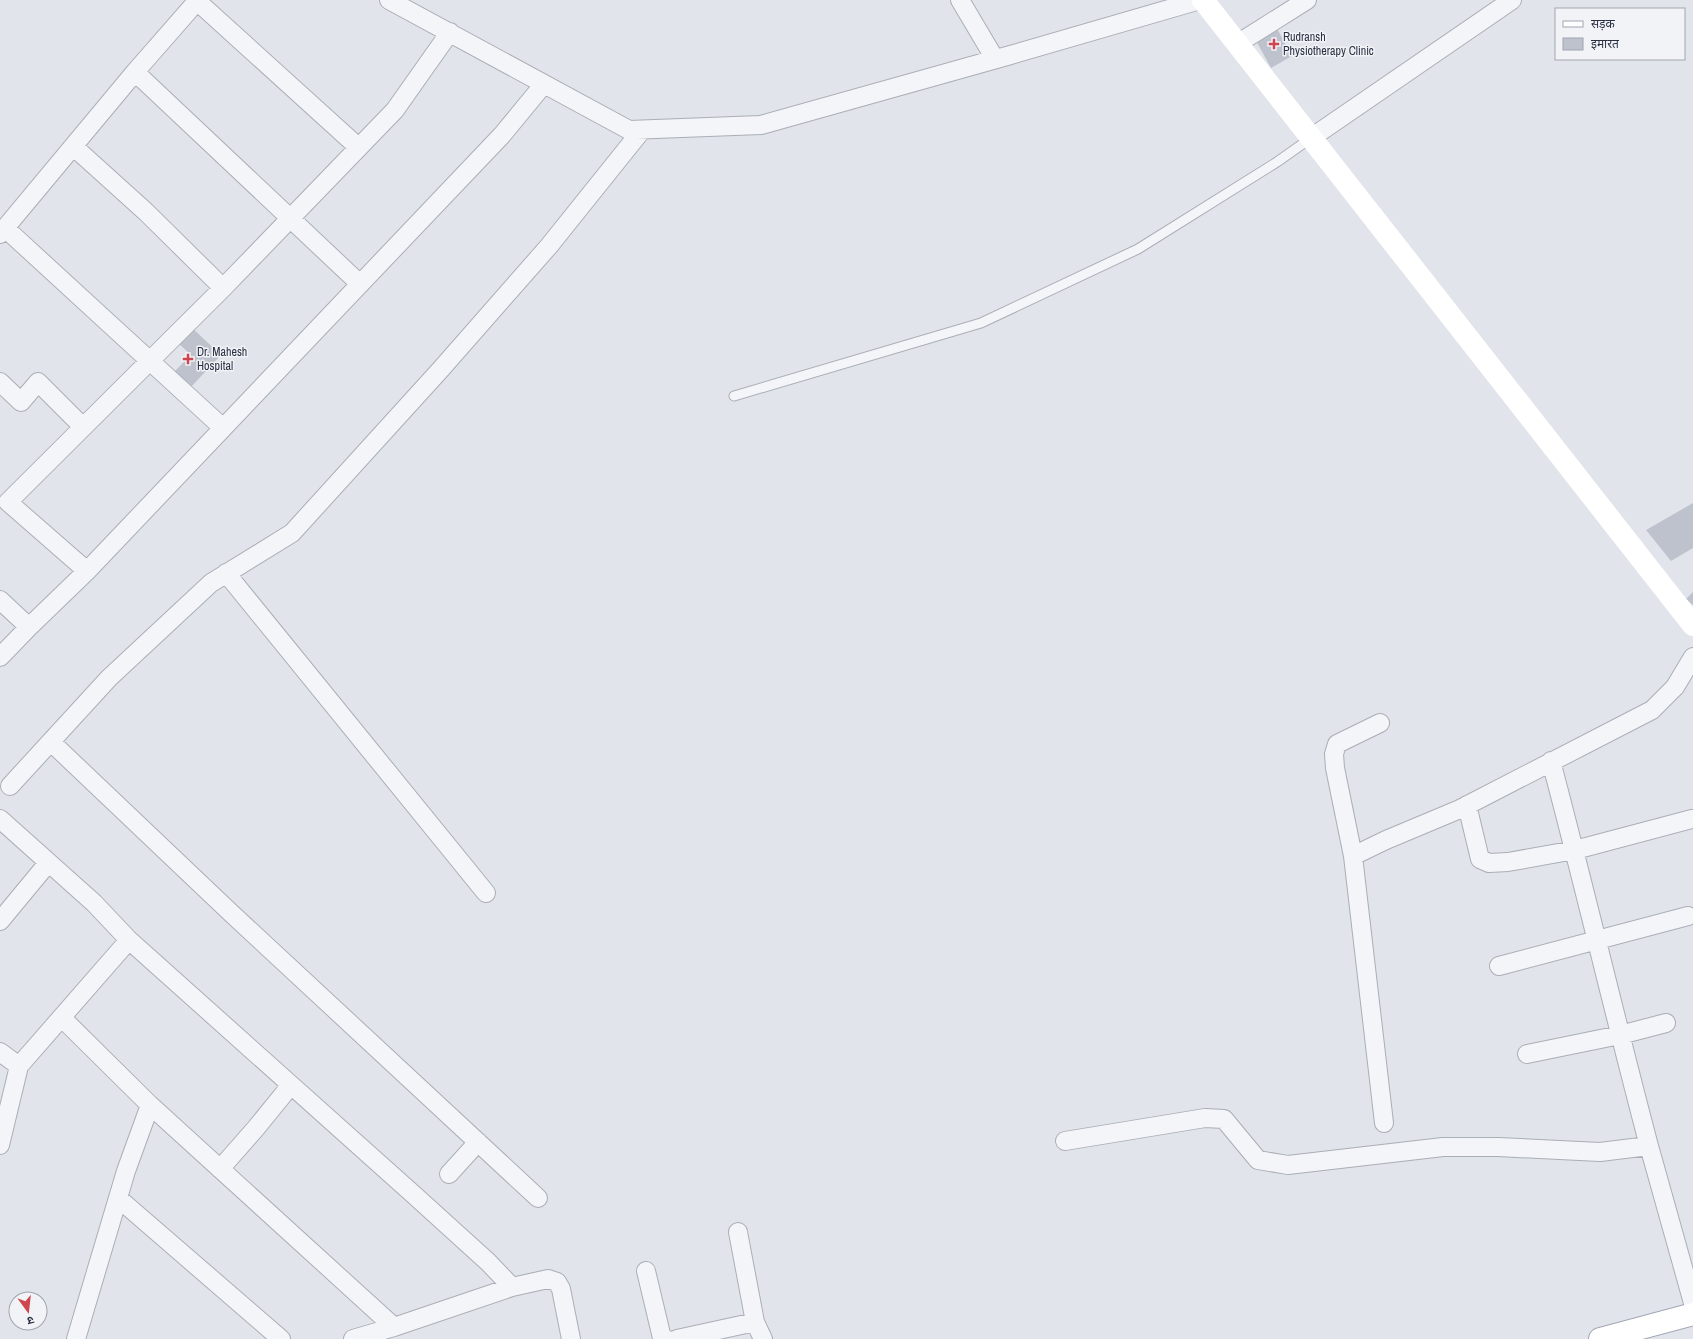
<svg xmlns="http://www.w3.org/2000/svg" width="1693" height="1339" font-family="'Archivo Narrow','Noto Sans Devanagari',sans-serif">
<style>
.building{fill:#bec2cc}
.lines{fill:none;stroke-linecap:round;stroke-linejoin:round}
.lane-casing{stroke:#aaaeb7;stroke-width:11}
.street-casing{stroke:#aaaeb7;stroke-width:20}
.primary-casing{stroke:#a0a7b5;stroke-width:24}
.lane{stroke:#f4f5f8;stroke-width:9}
.street{stroke:#f4f5f8;stroke-width:18}
.secondary{stroke:#fff;stroke-width:22}
.primary{stroke:#fff;stroke-width:22}
.poi-dot{fill:#cf464f;stroke:#f1f3f7;stroke-width:1.5}
.labels{text-anchor:middle;stroke-width:3;stroke-linejoin:round;paint-order:stroke}
.poi-label{font-size:12px;fill:#293041;stroke:#f1f3f7;text-anchor:start}
</style>
<rect width="100%" height="100%" fill="#e1e4ea"/>
<!-- building -->
<path class="building" d="M1275,25l17,31 -21,12 -17,-31z
M190,326l31,29 -30,32 -17,-15 17,-17 -15,-14z
M1693,503v45l-22,13 -25,-31z
M1693,592v13l-7,-6z"/>
<g class="lines">
<!-- lane casing -->
<g class="lane-casing">
<path id="lane" d="M734,396l247,-73 157,-74 139,-87 34,-24"/>
</g>
<!-- street casing -->
<g class="street-casing">
<path id="street" d="M389,0l240,130 132,-5 246,-69 193,-56
M960,0l35,59
M197,1l161,146
M1237,44l70,-44
M135,72l225,212
M1311,138l201,-138
M74,147l72,65 77,76
M5,228l218,200
M0,234l135,-162 63,-72
M0,382l21,20 17,-20 45,45
M87,571l-79,-69 215,-214 172,-178 55,-78
M226,573l260,320
M0,600l29,27
M0,657l29,-30 58,-56 415,-436 42,-51
M51,742l180,171 307,285
M10,786l99,-108 102,-95 81,-50 149,-164 108,-123 93,-116
M1467,805l13,54 9,4 19,-1 67,-12 117,-31
M0,819l94,84 35,37 284,254 75,68 24,25
M1353,856l-18,-88 -1,-14 3,-10 43,-21
M0,921l48,-58
M1499,966l189,-50
M62,1018l88,87 244,222
M0,1052l19,14
M1527,1054l93,-19 46,-12
M1384,1123l-31,-267 33,-16 74,-31 192,-99 23,-23 18,-30
M1065,1141l140,-23 19,1 34,41 30,5 155,-18h55l102,5 49,-6c-34,-128 -64,-257 -98,-385
M0,1145l19,-79 110,-126
M1649,1146l44,157
M220,1169l36,-41 35,-43
M449,1174l29,-32
M118,1198l163,141
M738,1232l17,90 8,17
M646,1271l16,67 4,1
M76,1339l50,-168 24,-66
M353,1339l41,-12 118,-40 36,-8 9,3 4,7 10,50
M677,1339l78,-17"/>
</g>
<!-- primary casing -->
<g class="primary-casing">
<path id="primary" d="M1600,1339l93,-25"/>
</g>
<!-- lane -->
<use href="#lane" class="lane"/>
<!-- street -->
<use href="#street" class="street"/>
<!-- secondary -->
<path class="secondary" d="M1203,0l490,625"/>
<!-- primary -->
<use href="#primary" class="primary"/>
</g>
<!-- markers -->
<g class="poi-dot">
<path d="M1272 38h4v4h4v4h-4v4h-4v-4h-4v-4h4z"/>
<path d="M186 353h4v4h4v4h-4v4h-4v-4h-4v-4h4z"/>
</g>
<g class="labels">
<!-- poi labels -->
<g class="poi-label">
<text x="1283" y="41">Rudransh<tspan x="1283" dy="14">Physiotherapy Clinic</tspan></text>
<text x="197" y="356">Dr. Mahesh<tspan x="197" dy="14">Hospital</tspan></text>
</g>
</g>
<!-- legend -->
<rect x="1555" y="8" width="130" height="52" fill="#f1f3f7" stroke="#a1a5ae"/>
<rect x="1563" y="21" width="20" height="6" fill="#ffffff" stroke="#a1a5ae"/>
<text x="1591" y="28" font-size="12" fill="#293041">सड़क</text>
<rect x="1563" y="38" width="20" height="12" fill="#bec2cc" stroke="#a1a5ae"/>
<text x="1591" y="48" font-size="12" fill="#293041">इमारत</text>
<!-- north arrow -->
<g transform="translate(28 1311) rotate(165)"><circle r="19" fill="#f1f3f7" stroke="#a1a5ae"/>
<path d="M0-3L7 15L0 10L-7 15Z" fill="#cf464f"/>
<text y="-6" font-size="11" font-weight="bold" text-anchor="middle" fill="#293041">उ</text>
</g>
</svg>
